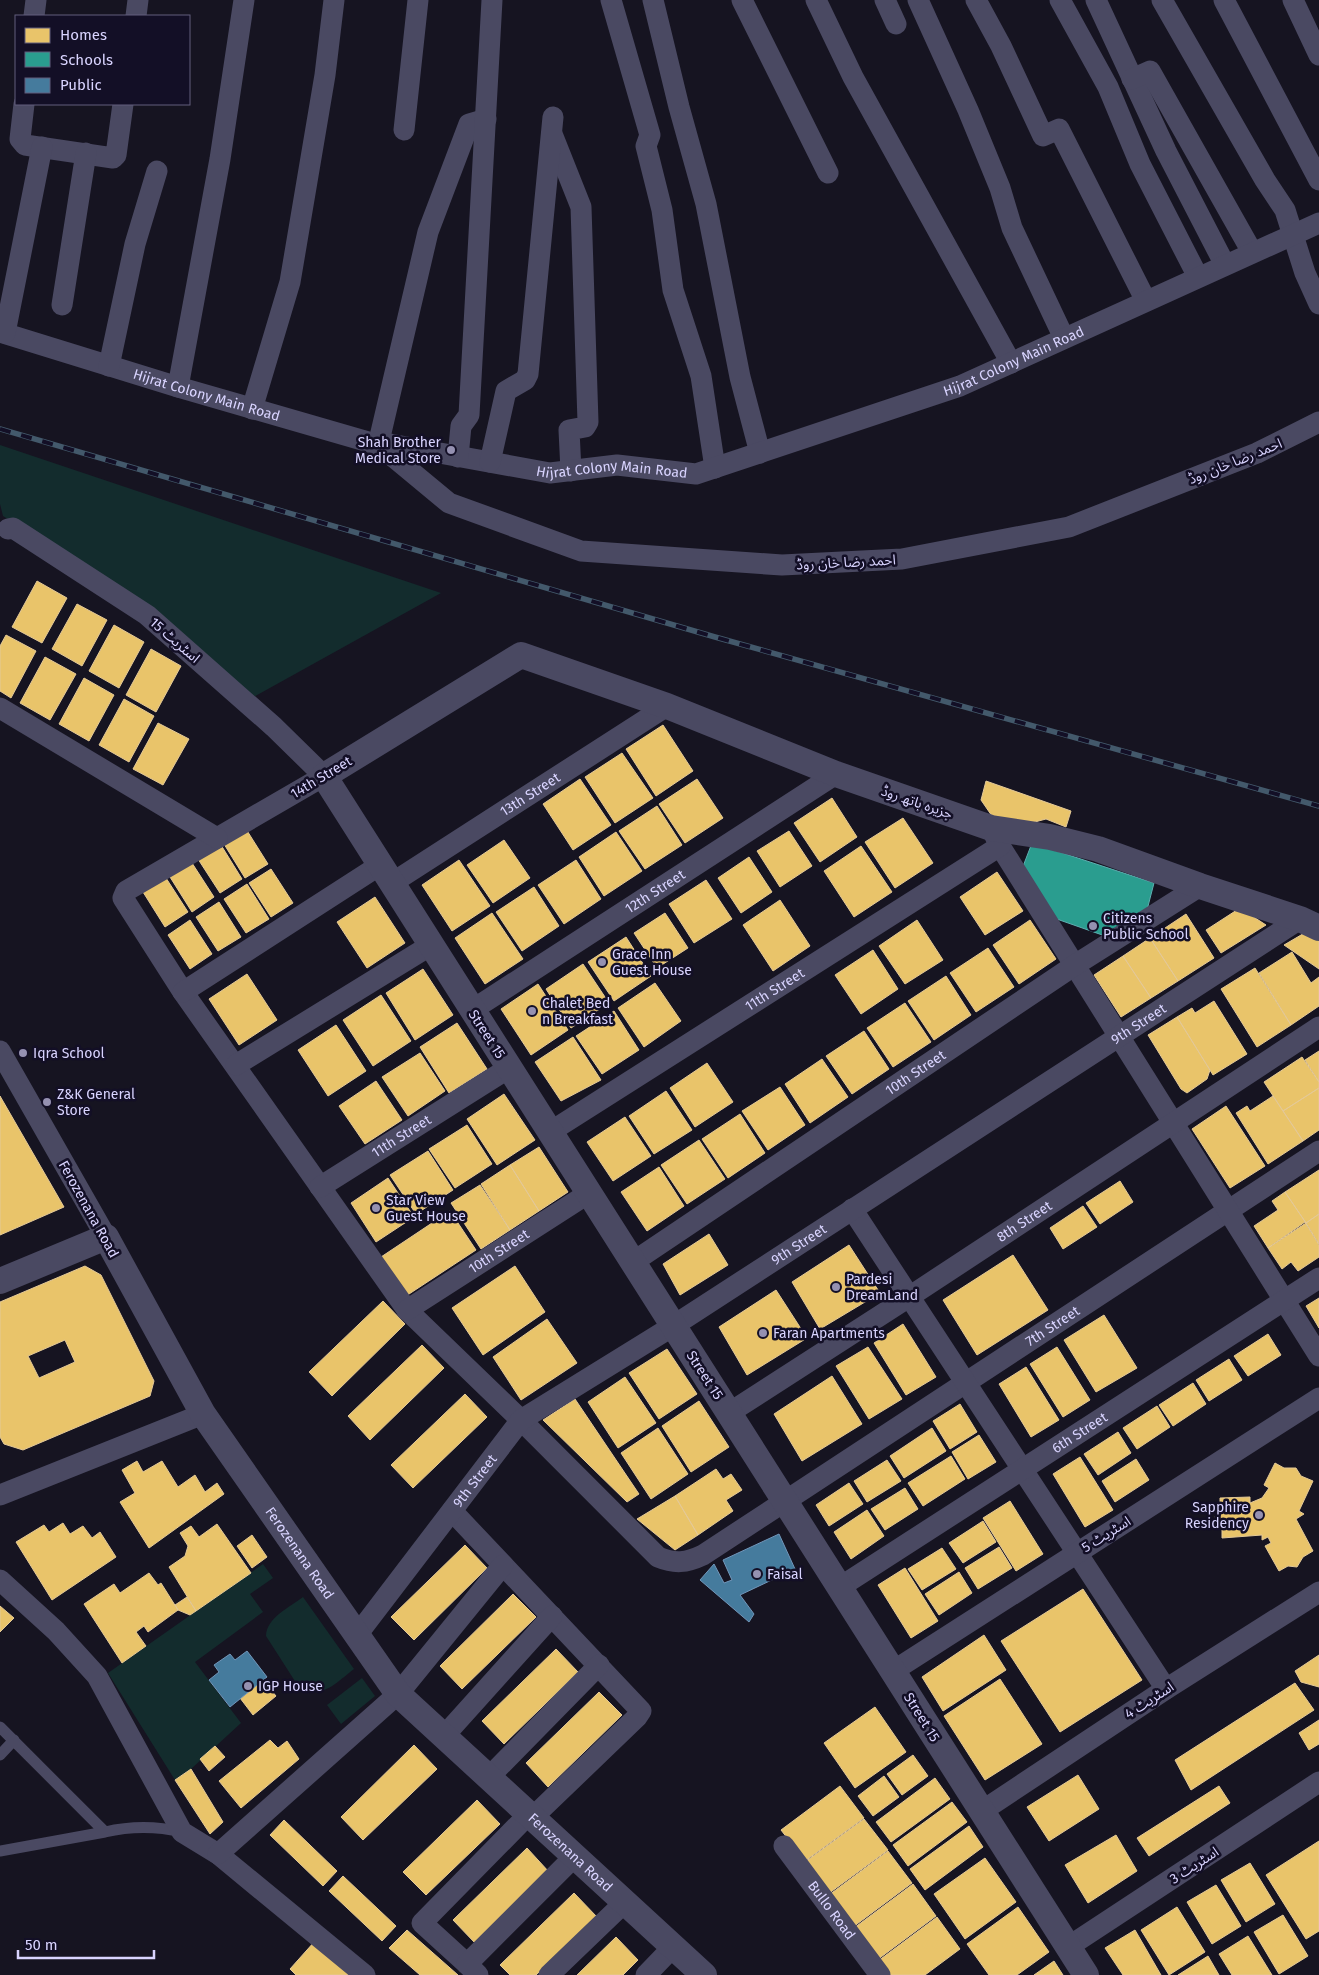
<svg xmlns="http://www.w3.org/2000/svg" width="1319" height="1975" font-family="'Fira Sans','Noto Sans Arabic',sans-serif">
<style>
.green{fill:#132c2d}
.homes{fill:#e9c46a;stroke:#e4c997;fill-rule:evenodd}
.schools{fill:#2a9d8f;stroke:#5eaeb1}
.public{fill:#457b9d;stroke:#7196ba}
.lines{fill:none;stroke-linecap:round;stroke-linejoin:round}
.service{stroke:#4a4962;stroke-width:11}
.minor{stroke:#4a4962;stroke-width:21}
.tertiary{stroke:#4a4962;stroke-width:26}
.rail-casing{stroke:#43596b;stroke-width:5.5}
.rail{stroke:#130f26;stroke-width:4;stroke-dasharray:11;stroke-linecap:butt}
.poi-dot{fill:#9591b1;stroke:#130f26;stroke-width:2}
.labels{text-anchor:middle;stroke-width:5;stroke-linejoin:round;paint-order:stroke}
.street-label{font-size:14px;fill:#d9d4ff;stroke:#130f26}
.poi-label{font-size:14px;fill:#d9d4ff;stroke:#130f26;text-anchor:start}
</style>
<rect width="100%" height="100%" fill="#161421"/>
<!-- green -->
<path class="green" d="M0,445l441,148 -191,106 -144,-118 -103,-65 -3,-12z
M263,1564l10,14 -23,16 13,18 -68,50 46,61 -50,46 -16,11 -67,-107z
M303,1597l51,72c-16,12 -32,31 -54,20l-34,-53c1,-19 23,-28 37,-39z
M362,1678l13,18 -34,28 -14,-19z"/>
<!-- homes -->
<path class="homes" d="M37,581l30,17 -25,45 -30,-16z
M77,604l30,16 -25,46 -30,-17z
M114,625l30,17 -25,46 -30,-17z
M6,635l30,16 -25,47 -11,-7v-45z
M151,649l30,17 -25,46 -30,-17z
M45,657l31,17 -26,46 -30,-17z
M84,678l30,17 -25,46 -30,-17z
M124,699l30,17 -25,46 -30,-17z
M158,723l31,16 -26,46 -30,-16z
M663,725l30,46 -37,25 -30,-47z
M622,753l31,45 -38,25 -30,-46z
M580,779l31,46 -38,25 -30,-46z
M697,779l26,39 -38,25 -26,-39z
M986,781l85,30 -5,16 -20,-8 -30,8 -22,-8 -13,-19z
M832,798l25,39 -37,25 -26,-39z
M657,806l25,39 -37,24 -26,-38z
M903,818l30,45 -38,25 -30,-46z
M246,829l22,35 -23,14 -21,-34z
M789,831l23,35 -32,21 -23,-36z
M616,832l26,39 -38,25 -25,-39z
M504,840l26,38 -37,25 -26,-38z
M221,845l21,34 -22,14 -22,-34z
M861,846l31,46 -38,25 -30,-46z
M749,857l23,35 -31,21 -23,-35z
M459,860l31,46 -38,25 -30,-46z
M576,860l25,39 -37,25 -26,-39z
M192,863l22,34 -22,15 -22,-35z
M271,869l22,34 -22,14 -22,-34z
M997,872l26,39 -38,24 -25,-38z
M166,878l22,34 -23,15 -22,-35z
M706,880l26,39 -38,24 -25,-39z
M247,884l22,35 -23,14 -22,-34z
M534,887l25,39 -37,25 -26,-39z
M375,897l30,46 -38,25 -30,-46z
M780,900l30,46 -37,25 -30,-46z
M219,902l22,35 -23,14 -22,-34z
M1240,908l26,17 -45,28 -15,-23z
M492,913l31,46 -38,25 -30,-46z
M665,913l23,35 -31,20 -23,-35z
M1186,914l28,44 -36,23 -28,-43z
M190,920l22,34 -22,15 -22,-34z
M917,920l26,40 -38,24 -26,-38z
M1030,920l26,39 -37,25 -26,-39z
M1313,928l6,3v38l-35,-24z
M626,937l25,39 -37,25 -26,-39z
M1150,938l28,43 -27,17 -28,-42z
M988,948l26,39 -38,25 -26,-39z
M873,950l25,39 -37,25 -26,-39z
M1292,952l19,31 8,-6v29l-28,19 -32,-52z
M1123,956l28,42 -30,19 -27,-42z
M583,964l26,39 -38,25 -25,-39z
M1255,968l36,57 -34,22 -36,-58z
M423,969l30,46 -38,25 -29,-47z
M247,974l30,46 -38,25 -30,-46z
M946,976l25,39 -37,25 -26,-39z
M655,983l26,38 -37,26 -26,-39z
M538,984l30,46 -37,25 -30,-46z
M381,995l30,46 -38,25 -30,-46z
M1214,1001l33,53 -34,21 -36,-58 15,-9 3,5z
M905,1003l26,39 -38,25 -26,-39z
M614,1011l25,39 -37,24 -26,-38z
M1177,1017l33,53 -3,9 -20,14 -6,-4 -33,-54z
M457,1023l30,46 -38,24 -29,-46z
M336,1025l30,46 -38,25 -30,-46z
M864,1031l25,38 -37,25 -26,-38z
M573,1037l28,43 -40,21 -26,-39z
M1319,1051v31l-14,-22z
M420,1053l25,38 -37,25 -26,-39z
M1302,1057l17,25v6l-36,23 -19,-29z
M822,1059l26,38 -38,26 -25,-39z
M707,1063l26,39 -38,25 -25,-39z
M376,1081l26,39 -37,24 -26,-38z
M780,1087l25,38 -37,25 -26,-39z
M1319,1088v42l-16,11 -20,-30z
M666,1091l26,39 -38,24 -25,-38z
M504,1094l31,46 -38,25 -30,-46z
M0,1096l64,111 -64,28z
M1273,1096l30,45 -35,23 -32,-51 11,-7 3,5z
M1226,1106l39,60 -35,22 -38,-59z
M740,1114l25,39 -37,25 -26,-39z
M625,1117l26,39 -38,25 -26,-39z
M467,1125l25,39 -37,24 -26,-39z
M699,1140l26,39 -38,25 -26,-39z
M539,1147l29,45 -29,19 -29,-46z
M428,1151l25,39 -37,24 -26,-39z
M510,1165l29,46 -29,19 -29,-46z
M659,1167l25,39 -37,25 -26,-39z
M1319,1170v44l-13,9 -21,-31z
M388,1178l26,39 -38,25 -25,-39z
M1120,1181l13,21 -33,22 -14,-21z
M480,1185l30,45 -29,19 -30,-46z
M1285,1192l21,31 -38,25 -14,-22 24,-16 -6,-9z
M1083,1206l14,21 -34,22 -13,-21z
M450,1211l26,39 -70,46 -25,-39z
M1319,1214v30l-13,-21z
M1305,1222l14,23v12l-21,14 -7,-9 -9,7 -14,-21z
M709,1234l19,31 -48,30 -17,-31z
M849,1245l31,48 -60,36 -28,-47z
M1013,1255l35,55 -71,45 -34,-55z
M85,1266l16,9 53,106 -4,15 -127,54 -19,-6 -4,-7v-135zM65,1340l10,22 -36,16 -11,-22z
M515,1266l30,46 -62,43 -31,-47z
M776,1290l31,48 -60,37 -28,-48z
M1319,1298v30l-13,-22z
M383,1301l22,23 -73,72 -23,-24z
M1104,1315l33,53 -41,24 -32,-52z
M547,1319l30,44 -56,37 -28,-43z
M903,1324l33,53 -30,18 -32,-52z
M1268,1334l13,21 -33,21 -14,-20z
M422,1345l22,23 -74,72 -22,-24z
M868,1347l34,52 -33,20 -33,-53z
M1057,1347l33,53 -27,17 -33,-53z
M667,1349l30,45 -38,25 -30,-46z
M1229,1359l13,21 -33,21 -13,-21z
M1026,1367l33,53 -28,17 -32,-53z
M832,1376l30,48 -60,37 -28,-47z
M625,1377l31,46 -38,25 -30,-46z
M1193,1383l13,21 -33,22 -14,-21z
M465,1394l22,23 -74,71 -22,-23z
M575,1399l64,95 -12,8 -84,-82z
M699,1401l30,46 -38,25 -29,-46z
M960,1404l17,28 -27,17 -17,-28z
M1157,1406l13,21 -33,22 -14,-21z
M658,1428l30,46 -37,25 -30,-46z
M932,1428l14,23 -42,27 -14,-22z
M1118,1432l13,21 -33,22 -14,-21z
M979,1435l17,27 -28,17 -16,-27z
M951,1456l14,23 -42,27 -15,-23z
M1080,1457l33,53 -28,17 -32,-53z
M1136,1459l13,21 -34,22 -13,-21z
M887,1460l14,21 -34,21 -13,-21z
M137,1461l6,11 19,-11 16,26 17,-12 10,17 12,-9 7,11 -75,54 -29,-46 15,-9 -13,-23z
M1275,1463l9,5h12l5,8 12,5 -14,30 5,3 -8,5 17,32 -10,6 -6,10 -9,-1 -9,5 -14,-25 6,-3 -3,-6 -6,3v-5l-40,3v-10l-7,-11 5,-8v-11l30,-1v6l12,-5 7,-10 -5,-3z
M716,1469l7,10 8,-5 11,16 -16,10 7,11 -35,24 -23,-39z
M849,1483l14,21 -34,22 -13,-21z
M905,1488l13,21 -33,21 -14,-21z
M675,1496l23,39 -23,15 -38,-31z
M1010,1501l33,53 -27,17 -33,-53z
M867,1510l17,26 -33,23 -17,-27z
M983,1521l13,21 -33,21 -14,-20z
M63,1523l7,11 13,-8 9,12 8,-6 16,25 -64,43 -36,-58 28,-17 5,7z
M217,1524l34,49 -55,38 -27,-44 16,-11 3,-10 -8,-13 11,-7 8,11z
M252,1535l15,22 -15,11 -15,-22z
M465,1545l22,23 -73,72 -23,-23z
M999,1547l13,21 -34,21 -13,-21z
M942,1548l14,21 -34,21 -14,-21z
M905,1568l33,53 -27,17 -33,-53z
M959,1572l13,21 -33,22 -14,-21z
M149,1573l9,12 3,-2 17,27 -30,22 -4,-6 -8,6 10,14 -24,17 -38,-59 30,-20 6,9z
M1083,1589l59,91 -82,52 -59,-91z
M513,1594l23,23 -74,72 -22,-23z
M187,1597l9,14 -6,4 -12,-5 -3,-5z
M0,1606l14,12 -14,14z
M984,1635l22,35 -63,41 -21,-34z
M556,1649l22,23 -74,72 -22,-23z
M1319,1655v32l-18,-5 -6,-11z
M1000,1679l42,65 -57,36 -41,-64z
M263,1680l13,16 -23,19 -13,-17z
M1295,1683l19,27 -123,80 -16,-30z
M599,1692l23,23 -74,72 -22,-24z
M875,1707l31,45 -51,36 -31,-45z
M1319,1720v24l-10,6 -10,-17z
M270,1740l8,8 9,-7 12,18 -58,49 -22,-27z
M414,1745l23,24 -74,71 -22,-23z
M215,1746l10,11 -16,14 -9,-12z
M913,1755l15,21 -26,19 -15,-21z
M191,1769l32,53 -13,12 -35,-54z
M1078,1775l21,34 -50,32 -22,-34z
M884,1776l15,21 -26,19 -15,-20z
M935,1778l15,21 -59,43 -15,-20z
M840,1786l24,32 -59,43 -24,-31z
M1219,1786l11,17 -81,53 -12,-18z
M477,1800l23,24 -74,71 -23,-23z
M952,1802l15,20 -59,44 -15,-21z
M864,1819l24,31 -60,44 -23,-32z
M284,1820l53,51 -14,15 -53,-51z
M969,1826l14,21 -58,43 -15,-21z
M1116,1835l21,36 -49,32 -23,-38z
M1319,1841v90l-13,8 -40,-64z
M527,1848l22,24 -74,71 -22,-23z
M888,1851l24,32 -59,44 -24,-32z
M985,1858l31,44 -51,37 -31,-45z
M1250,1863l25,41 -29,18 -25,-42z
M343,1876l53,50 -14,15 -53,-50z
M913,1884l23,32 -59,44 -23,-32z
M1216,1885l25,41 -29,18 -25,-42z
M574,1893l23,24 -61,58h-26l-10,-10z
M1018,1907l31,45 -32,23h-28l-22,-31z
M1177,1907l28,45 -36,23 -28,-45z
M1283,1915l25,41 -29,18 -25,-42z
M937,1917l23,32 -35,26h-37l-10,-14z
M407,1930l51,45h-38l-31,-27z
M1135,1930l26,45h-38l-18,-27z
M1248,1936l24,39h-40l-13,-21z
M616,1937l22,23 -15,15h-46z
M315,1941l36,34h-55l-6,-6z
M1208,1956l11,19h-41z
M1054,1961l9,14h-29z"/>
<!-- schools -->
<path class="schools" d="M1032,843l122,40 -7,27 -39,27 -57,-20 -29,-48z"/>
<!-- public -->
<path class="public" d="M779,1534l16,35 -55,26 14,19 -5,8 -49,-42 14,-16 10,19 8,-3 -9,-20z
M247,1651l20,26 -37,30 -21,-27 10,-8 -5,-7 16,-11 5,6z"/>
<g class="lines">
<!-- service -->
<path class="service" d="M0,1727l105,105c26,-6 51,-6 77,0
M0,1755l14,-15
M0,1851l105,-19"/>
<!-- minor -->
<g class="minor">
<path d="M611,0l39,135 -4,11 16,64 11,80 28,86 14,92"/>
<path d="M653,0l26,107 27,97 34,173 20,76"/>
<path d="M742,0l86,173"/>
<path d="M816,0l37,77 158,286"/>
<path d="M885,0l11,24"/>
<path d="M918,0l50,110 32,78 12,40 52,110"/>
<path d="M976,0l25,46 42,90 16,-7 87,172"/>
<path d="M1060,0l48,87 32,77 58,113"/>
<path d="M1096,0l70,151 59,114"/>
<path d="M1162,0l103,180 20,30 20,63 14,31"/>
<path d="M1224,0l95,180"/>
<path d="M1293,0l26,55"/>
<path d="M34,16l2,-16"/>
<path d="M136,16l2,-16"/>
<path d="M1132,79l18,-8 102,181"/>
<path d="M24,104l-4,35 5,6 88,13 3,-3 7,-51"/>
<path d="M404,130l14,-130"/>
<path d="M552,134l29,73 7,215 -3,5 -16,3 2,41"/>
<path d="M62,305l24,-152"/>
<path id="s1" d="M0,332l178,55 201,58 70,58 132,48 201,14 120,-6 167,-32 188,-74 62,-31"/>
<path d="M5,333l37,-186"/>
<path d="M109,366l26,-122 22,-73"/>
<path d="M178,387l42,-228 24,-159"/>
<path d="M252,409l38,-127 35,-207 9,-75"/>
<path d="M379,441l49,-209 41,-108 17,-5"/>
<path id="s2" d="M379,442l171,31 67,-8 79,9 264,-88 359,-163"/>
<path d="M458,457l3,-31 8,-11 23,-415"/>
<path d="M490,462l16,-71 19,-11 3,-6 25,-257"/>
<path id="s3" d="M8,529l5,-1 134,87 127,112 50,49 -198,115 -3,7 60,94 224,318 114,110 137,137c17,7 28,6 45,-2l616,-404"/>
<path d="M0,708l217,130"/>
<path d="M991,828l9,18 319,510"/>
<path id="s4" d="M392,883l275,-177"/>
<path d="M183,992l197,-127"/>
<path id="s5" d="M472,1010l364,-236"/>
<path d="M0,1051l106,186"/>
<path d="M236,1065l195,-120"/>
<path id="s6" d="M550,1132l450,-286"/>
<path id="s7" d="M320,1187l189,-119"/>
<path d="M852,1209l314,480"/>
<path id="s8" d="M633,1262l442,-297 125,-79"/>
<path id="s9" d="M407,1310l182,-117"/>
<path id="s10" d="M729,1413l180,-116 410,-270"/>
<path d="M0,1495l203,-81"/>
<path d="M452,1511l189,200 -4,6 -104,100"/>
<path d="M0,1580l56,51 41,45 85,156 36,22 147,121"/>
<path id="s11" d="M840,1587l479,-309"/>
<path id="s12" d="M357,1635l164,-215 152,-94 627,-407"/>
<path d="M893,1671l426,-273"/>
<path d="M444,1736l108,-120"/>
<path d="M489,1777l110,-112"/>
<path d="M982,1811l184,-122 153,-97"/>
<path id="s13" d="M784,1846l96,129"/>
<path d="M218,1854l180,-160 105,-129"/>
<path d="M1068,1947l251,-165"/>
<path d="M467,1964l-45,-41 107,-109"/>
<path d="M478,1975l-11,-11 108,-108"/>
<path d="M549,1975l76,-73"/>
<path d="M646,1975l27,-28"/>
</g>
<!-- tertiary -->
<g class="tertiary">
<path id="s14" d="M0,1281l106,-44 97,177 195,280 306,281"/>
<path d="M1086,1975l-762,-1199 197,-121 146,51 169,68 155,54 59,9 48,12 102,37 100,33 19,9"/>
</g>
<!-- rail casing -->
<g class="rail-casing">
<path id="rail" d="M0,429l715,208 604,169"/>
</g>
<!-- rail -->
<use href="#rail" class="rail"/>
</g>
<!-- markers -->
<g class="poi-dot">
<circle cx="451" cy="450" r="5"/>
<circle cx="1093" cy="926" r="5"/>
<circle cx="602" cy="962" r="5"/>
<circle cx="532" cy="1011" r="5"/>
<circle cx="23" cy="1053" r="5"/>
<circle cx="47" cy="1102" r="5"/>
<circle cx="376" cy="1208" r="5"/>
<circle cx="836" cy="1287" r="5"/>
<circle cx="763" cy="1333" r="5"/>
<circle cx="1259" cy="1515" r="5"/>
<circle cx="757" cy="1574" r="5"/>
<circle cx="248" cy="1686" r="5"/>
</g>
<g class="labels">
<!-- street labels -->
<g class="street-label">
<text dy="5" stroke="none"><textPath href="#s2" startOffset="658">Hijrat Colony Main Road</textPath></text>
<text dy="5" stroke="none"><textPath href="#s1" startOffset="216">Hijrat Colony Main Road</textPath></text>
<text transform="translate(1235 461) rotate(-22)" y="5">احمد رضا خان روڈ</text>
<text dy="5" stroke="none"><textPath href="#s2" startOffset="236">Hijrat Colony Main Road</textPath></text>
<text transform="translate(846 562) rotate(-3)" y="5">احمد رضا خان روڈ</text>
<text transform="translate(175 640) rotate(41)" y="5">اسٹریٹ 15</text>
<text transform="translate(321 777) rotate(-31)" y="5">14th Street</text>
<text dy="5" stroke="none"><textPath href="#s4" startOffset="164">13th Street</textPath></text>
<text transform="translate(917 802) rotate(19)" y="5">جزیرہ باتھ روڈ</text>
<text dy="5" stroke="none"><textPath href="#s5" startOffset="218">12th Street</textPath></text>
<text dy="5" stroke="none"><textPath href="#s6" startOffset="266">11th Street</textPath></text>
<text dy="5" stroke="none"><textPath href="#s12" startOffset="1004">9th Street</textPath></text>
<text transform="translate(487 1034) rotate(57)" y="5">Street 15</text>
<text dy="5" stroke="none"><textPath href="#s8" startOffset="340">10th Street</textPath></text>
<text dy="5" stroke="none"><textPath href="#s7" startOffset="96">11th Street</textPath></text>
<text transform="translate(89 1209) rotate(61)" y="5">Ferozenana Road</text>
<text dy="5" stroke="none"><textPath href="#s10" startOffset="352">8th Street</textPath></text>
<text dy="5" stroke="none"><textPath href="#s12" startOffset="599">9th Street</textPath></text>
<text dy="5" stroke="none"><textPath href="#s9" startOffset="109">10th Street</textPath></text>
<text dy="5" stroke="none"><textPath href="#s3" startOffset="1958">7th Street</textPath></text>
<text transform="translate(705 1375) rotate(57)" y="5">Street 15</text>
<text dy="5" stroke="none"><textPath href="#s11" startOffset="285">6th Street</textPath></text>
<text dy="5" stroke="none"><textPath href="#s12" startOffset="194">9th Street</textPath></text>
<text transform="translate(1106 1534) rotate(-32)" y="5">اسٹریٹ 5</text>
<text dy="5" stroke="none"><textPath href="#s14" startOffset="486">Ferozenana Road</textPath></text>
<text transform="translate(1149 1700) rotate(-33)" y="5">اسٹریٹ 4</text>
<text transform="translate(922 1717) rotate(58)" y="5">Street 15</text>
<text dy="5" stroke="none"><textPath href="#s14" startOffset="892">Ferozenana Road</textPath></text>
<text transform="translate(1194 1865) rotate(-33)" y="5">اسٹریٹ 3</text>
<text dy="5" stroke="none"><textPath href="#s13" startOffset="80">Bullo Road</textPath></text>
</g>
<!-- poi labels -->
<g class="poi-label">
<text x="441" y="447" text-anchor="end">Shah Brother<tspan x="441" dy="16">Medical Store</tspan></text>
<text x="1103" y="923">Citizens<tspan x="1103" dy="16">Public School</tspan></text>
<text x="612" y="959">Grace Inn<tspan x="612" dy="16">Guest House</tspan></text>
<text x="542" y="1008">Chalet Bed<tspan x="542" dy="16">n Breakfast</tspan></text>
<text x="33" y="1058">Iqra School</text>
<text x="57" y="1099">Z&amp;K General<tspan x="57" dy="16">Store</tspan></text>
<text x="386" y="1205">Star View<tspan x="386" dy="16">Guest House</tspan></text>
<text x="846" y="1284">Pardesi<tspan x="846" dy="16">DreamLand</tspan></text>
<text x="773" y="1338">Faran Apartments</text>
<text x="1249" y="1512" text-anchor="end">Sapphire<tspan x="1249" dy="16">Residency</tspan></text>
<text x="767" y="1579">Faisal</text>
<text x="258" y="1691">IGP House</text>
</g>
</g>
<!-- legend -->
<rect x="15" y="15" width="175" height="90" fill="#130f26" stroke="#625e7d"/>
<rect x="25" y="28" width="25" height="15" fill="#e9c46a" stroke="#625e7d"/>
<text x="60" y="40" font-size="15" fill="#d9d4ff">Homes</text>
<rect x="25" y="52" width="25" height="15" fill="#2a9d8f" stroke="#625e7d"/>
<text x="60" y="65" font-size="15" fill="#d9d4ff">Schools</text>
<rect x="25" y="78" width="25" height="15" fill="#457b9d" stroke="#625e7d"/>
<text x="60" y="90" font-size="15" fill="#d9d4ff">Public</text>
<!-- scale -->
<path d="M18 1950v8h136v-8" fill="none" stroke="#d9d4ff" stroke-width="2.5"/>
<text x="25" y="1950" font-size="15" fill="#d9d4ff" stroke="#130f26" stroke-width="4" paint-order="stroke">50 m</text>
</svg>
